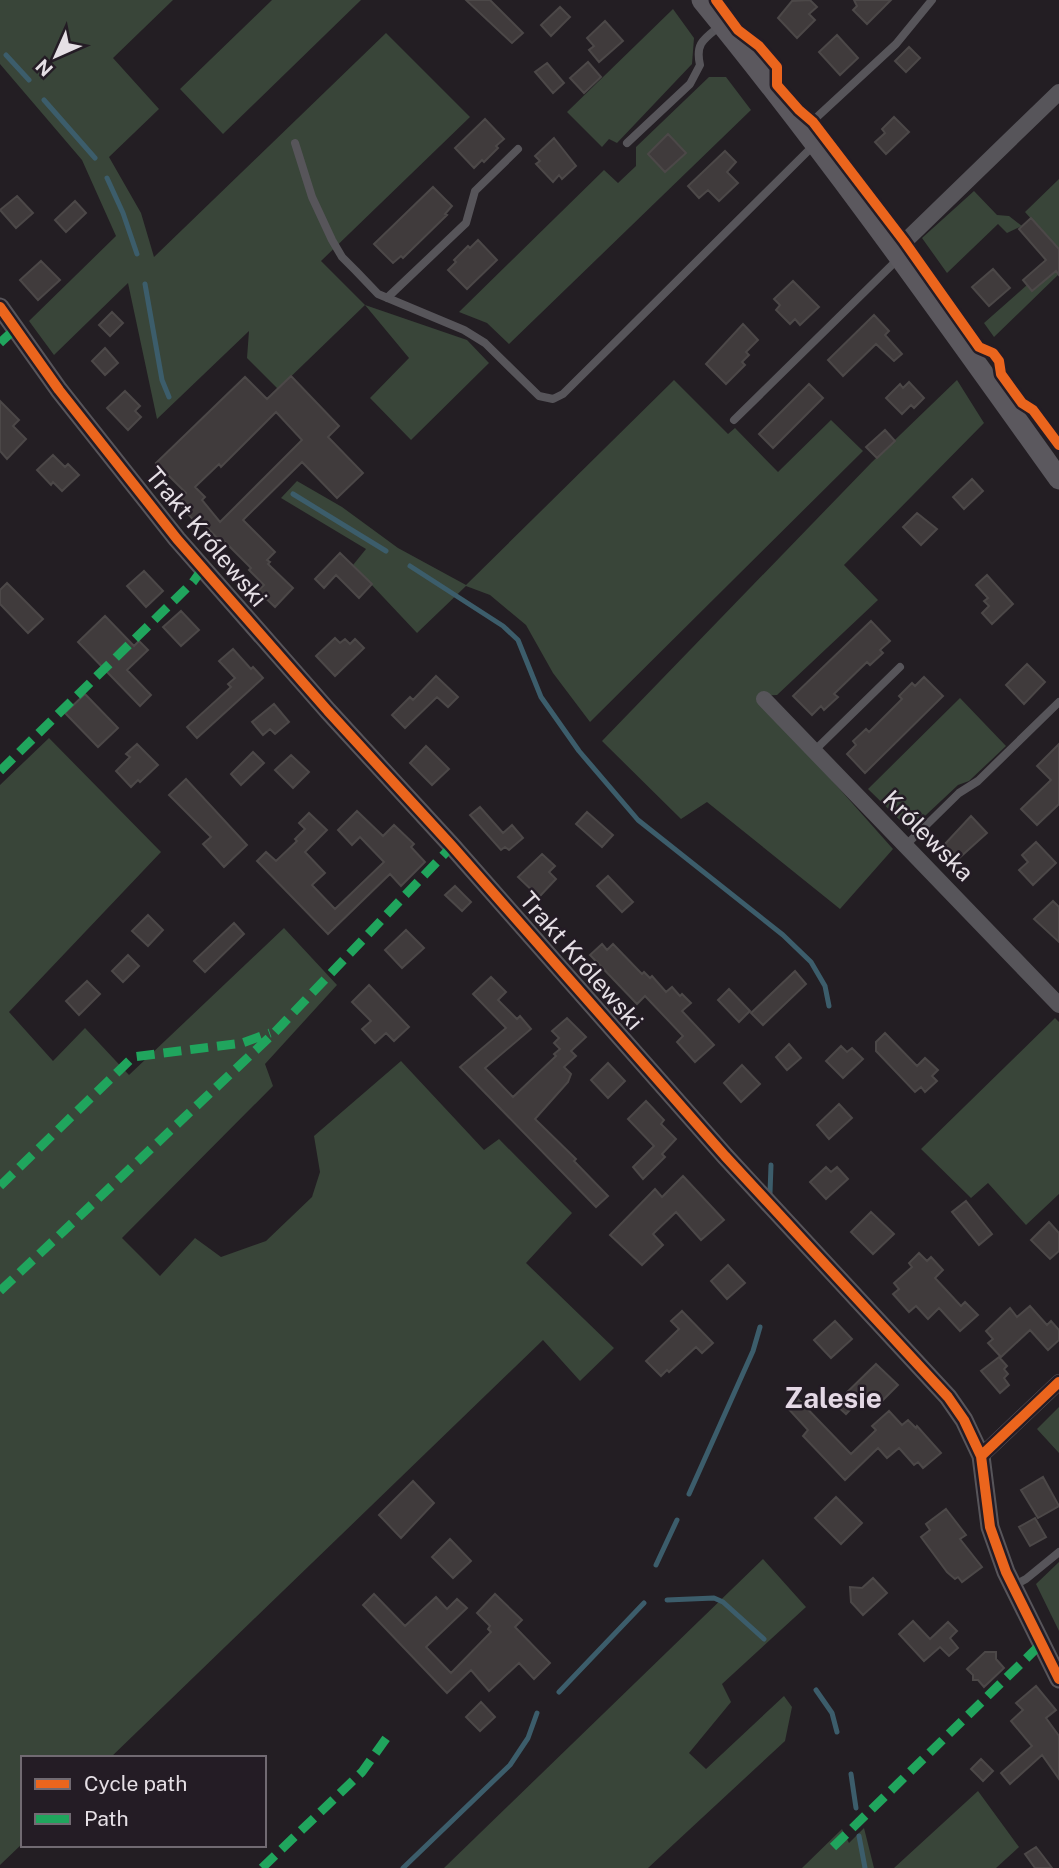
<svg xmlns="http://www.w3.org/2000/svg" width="1059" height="1868" font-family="'Public Sans',sans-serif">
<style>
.green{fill:#394539}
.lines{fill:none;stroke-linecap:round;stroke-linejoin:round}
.stream{stroke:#3c5d6b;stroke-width:5}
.building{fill:#403b3c;stroke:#4c4848;stroke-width:2;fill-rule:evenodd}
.service{stroke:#57555a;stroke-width:8}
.minor{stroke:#57555a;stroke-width:16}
.tertiary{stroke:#57555a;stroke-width:19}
.secondary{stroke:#5b585e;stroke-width:21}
.quiet{stroke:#20a55d;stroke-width:9;stroke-dasharray:18 9;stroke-linecap:butt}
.cycleway-casing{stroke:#241c25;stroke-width:15}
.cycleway{stroke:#eb651d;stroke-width:10}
.labels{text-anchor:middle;stroke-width:5;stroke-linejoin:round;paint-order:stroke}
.street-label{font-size:24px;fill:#e5dfe5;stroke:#241c25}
.quarter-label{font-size:28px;font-weight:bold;fill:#e4d8e5;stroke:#241c25}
</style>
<rect width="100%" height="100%" fill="#231e23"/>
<!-- green -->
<path class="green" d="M0,0h173l-60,58 46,51 -50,48 32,56 13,44 232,-224 84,84 -149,144 44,44 102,35 22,23 -78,77 -41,-42 39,-40 -44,-53 -87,84 -31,-31 2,-27 -92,88 -29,-136 -74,72 -25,-34 87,-85 -34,-76 -82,-96z
M272,0h89l-138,134 -43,-45z
M673,9l21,29 -2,26 -75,79 -8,-4 -7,8 -35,-35z
M709,77h17l25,33 -242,234 -22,-21 -28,-11 145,-142 14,13 18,-17v-19z
M1059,179v71l-34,-38z
M974,191l23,24 12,1 13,10 -15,7 -9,-9 -51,49 -25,-35z
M1059,268v6l-65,63 -10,-14 43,-38 6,6z
M674,380l54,54 7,-6 43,44 53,-52 32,31 -273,271 -37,-49 -27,-48 -36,-30 -24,-9 -49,47 -64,-68 13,-16 -85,-51 16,-17 45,26 56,41 68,37z
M957,380l27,43 -140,142 34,35 -101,95 -20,1 136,153 -53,60 -133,-107 -26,17 -79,-78 270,-279z
M960,698l46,48 -37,35 -11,4 -48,45 -42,-41z
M49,738l112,114 -152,160 44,49 32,-33 44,47 155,-147 53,57 -72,79 8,22 -151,152 38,38 35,-38 26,19 45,-16 46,-44 8,-25 -6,-36 87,-75 83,89 15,-11 73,74 -46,50 88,85 -34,33 -37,-41 -433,418h-87v85l-23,22v-1080z
M1055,1018l4,4v172l-33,31 -38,-42 -17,15 -50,-49z
M1059,1407v46l-22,-24z
M763,1559l43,48 -84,77 9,18 -42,51 17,16 78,-73 8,11 -7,34 -137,127h-204z
M1059,1562v69l-23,-47z
M978,1791l41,56 -23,21h-102z
M864,1828l10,40h-72l40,-39 7,14z"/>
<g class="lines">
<!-- stream -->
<path class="stream" d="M6,55l23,25
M44,100l51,58
M107,178l16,35 14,41
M145,284l17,96 7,17
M293,494l93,57
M410,566l93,60 15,14 23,57 38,54 59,69 145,115 28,27 14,24 4,20
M770,1193l1,-28
M689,1494l64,-143 7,-24
M656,1565l21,-45
M667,1600l47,-2 9,4 41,37
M816,1690l16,23 5,19
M559,1692l85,-89
M851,1774l5,34
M859,1836l6,32
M403,1868l107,-103 18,-27 9,-25"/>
</g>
<!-- building -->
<path class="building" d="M466,0h24l33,33 -11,10z
M810,0l7,7 -8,7 6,6 -18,18 -19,-20 14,-17z
M854,0h37l-24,24 -14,-14 4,-4z
M560,7l10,10 -19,19 -10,-11z
M605,21l18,20 -24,21 -10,-12 5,-4 -7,-8z
M837,35l21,23 -18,17 -21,-23z
M909,47l11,11 -14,14 -11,-11z
M588,62l13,15 -17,16 -14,-15z
M547,63l17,20 -11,10 -18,-21z
M894,117l15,15 -23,22 -11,-12 10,-9 -3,-4z
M485,119l19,20 -8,7 2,2 -14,14 -2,-2 -8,8 -19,-20z
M668,134l18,19 -21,19 -17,-18z
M554,138l22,28 -14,13 -3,-4 -6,7 -17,-18 4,-3 -5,-5z
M725,151l11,11 -9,10 11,11 -19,18 -11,-11 -9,8 -11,-12z
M433,187l19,19 -7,8 2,1 -44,43 -2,-2 -8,7 -19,-19z
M17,196l16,17 -17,15 -16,-18z
M75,201l11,12 -20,19 -11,-12z
M1031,218l28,31v26l-3,-4 -24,20 -9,-11 23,-20 -27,-31z
M478,240l19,20 -30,29 -19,-19 8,-8 -2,-2 14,-14 2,2z
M41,261l19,19 -22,20 -18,-20z
M993,269l17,19 -21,18 -17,-19z
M793,281l26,26 -19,18 -5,-6 -5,5 -14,-14 4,-5 -6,-6z
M112,312l11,11 -13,13 -11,-11z
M874,315l15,16 -4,4 17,19 -8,7 -18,-17 -33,32 -15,-16z
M743,324l15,16 -12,12 3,3 -7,7 3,3 -19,19 -20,-20z
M105,348l13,15 -13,12 -13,-14z
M291,376l48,50 -11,11 35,36 -26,25 -35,-36 -59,58 32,32 -8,8 3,2 -2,2 25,24 -18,19 -17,-16 6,-6 -15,-15 2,-2 -28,-28 -2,2 -22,-23 -4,3 -18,-21 9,-8 -30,-30 89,-86 22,22zM276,412l26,28 -82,82 -18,-22 3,-3 -10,-10 24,-23 2,3z
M909,382l15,16 -10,10 -3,-3 -9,9 -16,-16 14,-14 3,4z
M809,384l14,14 -50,50 -14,-14z
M125,391l15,15 -5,5 6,6 -13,13 -21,-22z
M0,401l19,19 -6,6 13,13 -19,20 -7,-8z
M885,430l10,11 -18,17 -11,-11z
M53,455l12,12 3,-3 11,11 -17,16 -9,-9 -2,3 -14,-15z
M972,479l11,12 -19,18 -11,-12z
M917,513l20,16 -16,16 -18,-18z
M340,553l32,31 -13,14 -23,-23 -12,13 -9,-9z
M144,571l19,20 -17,16 -19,-21z
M987,575l26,29 -21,20 -10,-11 7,-7 -5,-5 4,-3 -12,-13z
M7,583l36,36 -15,14 -28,-29v-14z
M181,611l18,19 -18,16 -18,-19z
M105,616l29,30 5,-5 9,9 -21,20 24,25 -11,11 -62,-64z
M871,621l19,20 -10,9 3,3 -13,12 -3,-3 -33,32 4,3 -14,13 -3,-4 -9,9 -19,-19z
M335,638l5,5 5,-4 5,5 5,-5 9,9 -29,28 -19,-20z
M233,649l18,20 2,-2 10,11 -66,60 -10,-11 44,-40 -3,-3 7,-6 -16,-17z
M1027,664l18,18 -21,22 -18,-19z
M436,676l22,21 -10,10 -11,-10 -32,31 -13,-13 18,-18 3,3z
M924,677l19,19 -78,77 -18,-19 9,-9 -3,-4 13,-12 3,3 33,-33 -3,-3 13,-13 3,3z
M85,694l33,34 -20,19 -33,-34z
M274,704l15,18 -14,12 -5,-5 -7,6 -11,-13z
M137,744l21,21 -18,17 -2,-2 -7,7 -15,-16 14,-14 -4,-3z
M1059,744v60l-22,21 -16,-16 30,-29 -14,-14z
M426,746l23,23 -17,16 -22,-22z
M253,752l11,11 -23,22 -10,-11z
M291,755l18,17 -16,16 -18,-18z
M186,779l61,66 -23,22 -21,-23 8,-7 -42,-42z
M480,807l23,26 9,-8 11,13 -14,12 -4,-3 -4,3 -31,-35z
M357,811l26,25 11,-11 20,19 -3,3 14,15 -24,24 -11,-12 -62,60 -71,-73 9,-9 10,9 21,-20 -2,-2 10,-10 -6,-6 10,-10 18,17 -22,22 20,21 -13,12 23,24 49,-47 -24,-25 -8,8 -14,-15z
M587,812l26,23 -11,12 -26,-23z
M971,816l16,17 -29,26 -14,-14z
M1036,842l20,21 -23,22 -14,-15 9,-8 -6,-7z
M542,854l13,12 -6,6 7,7 -17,18 -21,-20z
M608,876l25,26 -11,10 -25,-26z
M455,886l16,16 -9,9 -17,-16z
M1053,901l6,6v35l-25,-23z
M148,915l15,15 -15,16 -16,-15z
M234,923l10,11 -39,38 -11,-11z
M406,930l18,18 -22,20 -17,-18z
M602,944l5,6 6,-6 29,30 2,-2 6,6 2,-2 14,16 6,-5 8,9 2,-2 9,9 -9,8 32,34 -19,17 -18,-20 6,-6 -38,-40 -8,8 -47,-49z
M128,955l11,11 -16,16 -11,-11z
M795,971l11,13 -43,41 -12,-12z
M491,977l15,15 -8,8 19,19 3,-3 11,13 -46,39 28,29 43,-41 -2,-2 6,-5 -6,-6 5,-5 -7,-7 15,-13 19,19 -15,14 5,5 -12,11 7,7 -3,8 -33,37 41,40 -2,2 34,35 -12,11 -136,-140 46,-39 -33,-34z
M87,981l13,13 -21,21 -13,-14z
M369,985l40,42 -15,14 -8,-8 -11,10 -13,-14 9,-8 -19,-19z
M729,989l21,22 -11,11 -21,-22z
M885,1033l32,33 8,-8 13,12 -6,6 5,5 -12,11 -4,-5 -6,5 -39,-41v-9z
M789,1044l12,14 -14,12 -11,-13z
M841,1046l6,6 5,-4 11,11 -20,19 -17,-17z
M608,1063l17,18 -17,17 -17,-18z
M742,1065l18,19 -19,18 -17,-19z
M646,1101l18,19 -3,4 15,15 -14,15 3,3 -22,22 -10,-12 21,-21 -26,-27z
M839,1104l13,14 -23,21 -12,-14z
M826,1167l5,5 6,-5 11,12 -22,20 -16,-17z
M683,1176l41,44 -23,20 -25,-28 -23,22 10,11 -21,20 -32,-30 45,-46 7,8z
M966,1201l26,33 -13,11 -27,-33z
M871,1212l23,22 -21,20 -22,-22z
M1049,1222l10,11v18l-9,8 -19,-19z
M919,1253l8,8 4,-4 12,13 -8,8 26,28 4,-4 13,13 -18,16 -21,-23 -11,11 -12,-13 -7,6 -16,-18 6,-5 -5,-6 18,-16 -3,-4z
M728,1265l17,18 -18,16 -16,-18z
M1030,1306l17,19 4,-4 8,9v10l-11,10 -18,-20 -29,27 -13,-14 5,-4 -7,-8 24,-23 7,9z
M682,1311l31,32 -11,10 -6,-6 -27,25 -2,-2 -6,6 -15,-15 33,-32 -8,-8z
M835,1321l17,18 -21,19 -17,-18z
M999,1357l8,9 -3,3 4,5 -4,4 5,7 -9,8 -19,-22z
M876,1364l22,21 -21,21 -12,-12 -19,20 -11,-10z
M795,1396l56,58 25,-24 -4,-4 17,-15 13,14 6,-5 8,8 1,-2 24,27 -18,15 -5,-6 -4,3 -15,-17 -12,10 -9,-10 -33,32 -42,-44 5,-6 -23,-25z
M1043,1477l16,29 -21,12 -17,-28z
M413,1481l21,22 -33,35 -22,-23z
M836,1497l26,26 -21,21 -26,-26z
M946,1509l20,26 -6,4 22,28 -20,15 -4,-5 -3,2 -8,-7 -26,-35 9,-7 -4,-6z
M1035,1518l11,19 -16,9 -11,-19z
M450,1539l21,22 -18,17 -21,-21z
M873,1578l14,15 -24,22 -12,-13 -1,-15 12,1z
M374,1594l31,32 31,-29 11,12 10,-10 10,9 -41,39 25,26 40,-41 -3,-3 2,-3 -13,-13 18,-19 27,26 -7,7 35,36 -16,16 -15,-16 -30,28 -18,-21 -24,23 -84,-88z
M913,1621l17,18 18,-17 9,9 -7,7 8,10 -9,8 -9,-9 -16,14 -25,-27z
M985,1652h11v7l8,9 -20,19 -6,-7h-5v-5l-6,-6z
M1036,1686l20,24 -10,8 13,18v43l-17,-24 -32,29 -9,-11 31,-27 -21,-25 12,-11 -7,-7z
M481,1702l14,15 -15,14 -14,-14z
M981,1759l12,12 -10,10 -12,-12z
M1036,1847l7,9 9,12h-17l-10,-14z"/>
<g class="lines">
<!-- service -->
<path class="service" d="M804,129l92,-85 36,-44
M295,143l17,54 20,43 10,17 14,14 22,23 86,36 21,13 54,53 14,3 10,-5 250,-248
M627,143l63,-59 10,-19c-5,-22 4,-26 20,-39
M387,298l79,-75 9,-32 43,-42
M734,420l163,-160
M813,752l87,-85
M906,845l53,-52 19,-12 81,-79
M1013,1586l13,-7 33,-27"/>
<!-- minor -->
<path class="minor" d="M895,251l164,-159
M764,699l295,306
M981,1456l78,-74"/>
<!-- tertiary -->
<path class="tertiary" d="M0,307l59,83 118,149 151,172 124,135 273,310 223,241 16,23 17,36 9,71 16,45 53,107"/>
<!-- secondary -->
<path class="secondary" d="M702,0c126,154 241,317 357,479"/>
<!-- quiet -->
<path class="quiet" d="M0,343l15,-14
M0,771l193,-189 10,-14
M0,1186l133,-129 109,-14 28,-10
M0,1291l275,-259 177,-186
M833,1847l209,-204
M262,1868l100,-96 28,-39"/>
<!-- cycleway casing -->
<g class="cycleway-casing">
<path id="cycleway" d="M716,0l22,30 21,16 18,21v18l22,25 14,12 91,119 75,106 14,6 6,8 2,13 21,29 11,7 26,35
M0,307l59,83 118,149 151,172 124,135 273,310 223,241 16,23 17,36 9,71 16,45 53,107
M981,1456l78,-74"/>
</g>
<!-- cycleway -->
<use href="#cycleway" class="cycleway"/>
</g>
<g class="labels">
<!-- street labels -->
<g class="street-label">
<text transform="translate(206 537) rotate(50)" y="8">Trakt Królewski</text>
<text transform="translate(928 836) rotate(45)" y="8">Królewska</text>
<text transform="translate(581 961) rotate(49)" y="8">Trakt Królewski</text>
</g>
<!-- quarter labels -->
<g class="quarter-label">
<text x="833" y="1408">Zalesie</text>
</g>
</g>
<!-- legend -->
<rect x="21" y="1756" width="245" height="91" fill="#241c25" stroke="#716a72" stroke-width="2"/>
<rect x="35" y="1779" width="35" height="10" fill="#eb651d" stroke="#716a72" stroke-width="2"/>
<text x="84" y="1791" font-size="21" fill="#e5dfe5">Cycle path</text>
<rect x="35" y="1814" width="35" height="10" fill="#20a55d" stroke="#716a72" stroke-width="2"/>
<text x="84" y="1826" font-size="21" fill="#e5dfe5">Path</text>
<!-- north arrow -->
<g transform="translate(56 56) rotate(225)" stroke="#241c25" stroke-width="5" paint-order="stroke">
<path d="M0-5L12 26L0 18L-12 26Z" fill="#e5dfe5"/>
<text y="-10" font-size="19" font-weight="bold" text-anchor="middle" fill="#e5dfe5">N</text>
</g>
</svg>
